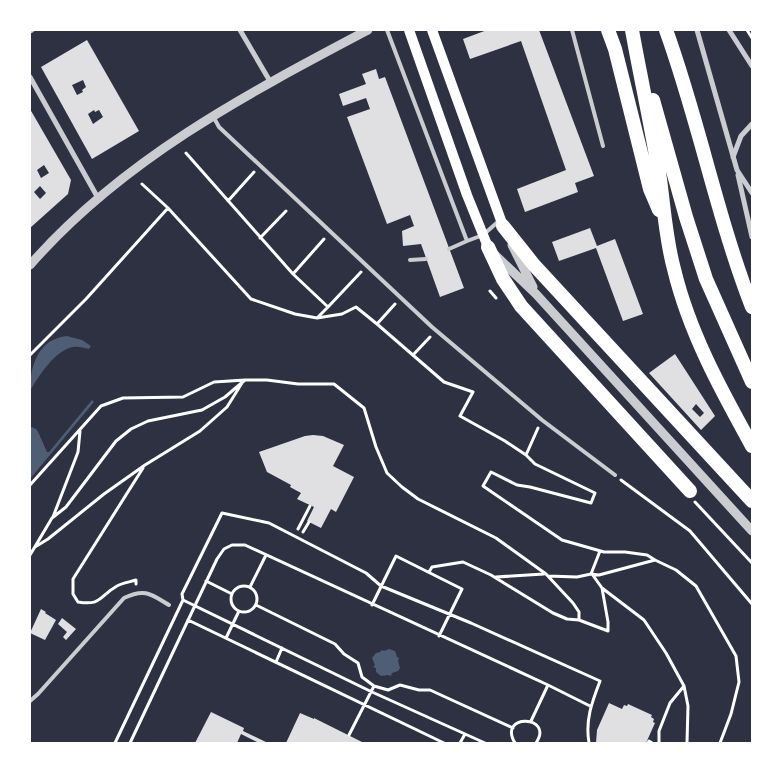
<svg xmlns="http://www.w3.org/2000/svg" width="782" height="773" font-family="Montserrat,sans-serif">
<style>
.water{fill:#4f5d75}
.lines{fill:none;stroke-linecap:round;stroke-linejoin:round}
.canal{stroke:#4f5d75;stroke-width:18}
.building{fill:#e0e0e3;fill-rule:evenodd}
.path{stroke:#fff;stroke-width:3}
.service{stroke:#caccd0;stroke-width:4}
.minor{stroke:#caccd0;stroke-width:5}
.tertiary{stroke:#caccd0;stroke-width:9}
.secondary{stroke:#fff;stroke-width:10}
.trunk{stroke:#fff;stroke-width:14}
</style>
<rect width="100%" height="100%" fill="#2d3142"/>
<!-- water -->
<path class="water" d="M67,336l15,4 9,6 -2,3c-5,-1 -11,-3 -16,-2 -18,3 -35,30 -43,44 0,-25 8,-52 37,-55z
M92,400l2,2 -64,77v-22l15,-5h4z
M389,649l6,2 2,6 2,1 -1,3 2,7 -2,3 -6,2 -1,3 -3,-1 -7,1 -5,-4v-4l-3,-1 2,-2 -3,-7 4,-5 4,-1 2,-2 2,1z"/>
<g class="lines">
<!-- canal -->
<path class="canal" d="M30,436l8,18"/>
</g>
<!-- building -->
<path class="building" d="M487,30h52l55,146 -19,7 3,9 -53,20 -8,-23 49,-19 -45,-129 -51,18 -7,-20z
M87,40l52,91 -47,28 -51,-92zM83,80l3,7 -4,3 1,2 -6,3 -5,-10zM94,110l1,2 4,-2 4,7 -10,7 -5,-10z
M376,69l3,10 6,-2 79,211 -24,9 -19,-53 -18,2 -1,-15 12,-5 -4,-11 -23,9 -40,-107 23,-8 -4,-11 -23,8 -4,-12 27,-10 -4,-10z
M30,109l41,71 -3,14 -38,34zM44,165l5,8 -8,5 -4,-8zM40,186l6,7 -6,6 -6,-7z
M590,228l7,18 18,-7 28,75 -20,7 -27,-73 -37,13 -7,-19z
M675,354l40,62 -14,14 -52,-57zM696,404l8,9 -4,4 -8,-8z
M313,435l10,1 21,9 -11,21 21,11 -18,35 -5,-3 -10,19 -14,-7 7,-14 -17,-8 4,-6 -11,-6 1,-2 -24,-13 -8,-20 46,-16z
M41,609l5,3 -1,1 11,7 -11,20 -15,-7z
M62,618l14,11 -10,11 -3,-3 4,-5 -9,-8z
M609,703l13,6 2,-4 3,1 1,-2 24,11 -1,2 3,2 -1,3 2,1 -9,20h-50l1,-13z
M211,712l33,16 -1,3 25,12h-9l-18,-9 -4,9h-42z
M300,713l14,6v-1l48,24 5,1h-81z"/>
<g class="lines">
<!-- path -->
<path class="path" d="M747,30l5,8
M186,153l107,121 35,33 33,-35
M142,184l26,24
M228,201l26,-29
M260,238l26,-27
M293,274l31,-35
M490,291l6,7
M318,317l10,-10
M377,324l67,58 29,10 -13,24 45,25 21,14
M30,355l56,-56 82,-91 83,91 44,15 22,4 25,-4 14,-7 21,17 18,-20
M413,355l17,-18
M538,428l-12,27 9,9 60,29 -4,10 -61,-16 -13,-2 -26,-13 -8,14 79,54 42,12h21l22,3 8,5
M621,480l69,51 62,73
M30,485l71,-79 22,-8 60,-1 31,-15 31,-2h22l31,4h36l30,24 12,39 11,26 15,14 16,12 78,39 50,36 27,29 6,9v8l-12,-1 -14,-6 -62,-38 -28,-13 -31,5 -3,5
M695,502l57,61
M53,517l25,-65 2,-21
M298,529l12,-23
M303,532l6,-10
M35,547l13,-8 56,-45 41,-29 55,-34 27,-24 15,-24
M30,555l22,-37 14,-11 50,-66 15,-12 17,-8 54,-11 23,-13 20,-17
M591,574l9,-23
M592,574l10,14 42,32 22,33 18,33 4,20 -1,37
M548,576l29,1 14,-3 8,1 56,-15 21,10 20,16 40,70 3,26 -8,32 -11,29
M496,577l48,-3
M206,581l26,13
M136,584v-4c-6,2 -14,3 -19,6 -18,10 -15,20 -39,16l-5,-8v-15l70,-111
M231 599a13 13 0 1 1 26 0a13 13 0 1 1-26 0Z
M250,587l16,-32
M183,600l189,92 113,51
M256,605l79,39 9,10 14,9 4,14 12,9 14,4 12,-5 19,5h11l83,38
M372,605l24,-49 66,33 -23,47
M188,620l256,123
M579,620l29,11v-9l-6,-34
M226,638l13,-27
M276,662l6,-14
M531,721l17,-36
M349,735l25,-49
M115,743l68,-143 -1,-6 40,-81 47,10 97,50 15,13 90,37 129,58c-8,21 -15,39 -11,62
M130,743l87,-184 7,-10 8,-4h13l303,140 42,21
M460,743l5,-9
M515,743c-18,-30 40,-28 21,0
M648,743l1,-2 3,2
M659,743v-12l11,-28 14,-17"/>
<!-- service -->
<path class="service" d="M387,30l80,211 -18,8
M572,30l31,116
M214,118l5,9 213,200 110,93 73,55
M467,241l16,-6 17,-15
M410,260l16,-1
M30,701l8,-7 86,-96c21,-10 27,-4 45,7"/>
<!-- minor -->
<path class="minor" d="M240,30l31,53
M697,30l40,140 15,23
M729,30l23,36
M30,31l2,-1
M30,77l68,121
M733,157l8,-21 11,-12
M738,175l14,62"/>
<!-- tertiary -->
<path class="tertiary" d="M512,245l21,42
M493,253l43,41 216,237
M30,265c93,-106 215,-170 338,-235"/>
<!-- secondary -->
<path class="secondary" d="M409,30l58,165 21,52
M432,30l71,196"/>
<!-- trunk -->
<path class="trunk" d="M608,30l7,19 35,140 9,21
M632,30c9,50 20,99 28,149 4,30 6,61 14,90 15,63 47,121 78,177
M666,30c33,91 51,187 86,277
M653,100l33,117 20,62 46,103
M503,226l31,39 218,236
M488,247l15,32 18,27 169,185"/>
</g>
<!-- border -->
<rect width="782" height="773" fill="none" stroke="#ffffff" stroke-width="62"/>
</svg>
